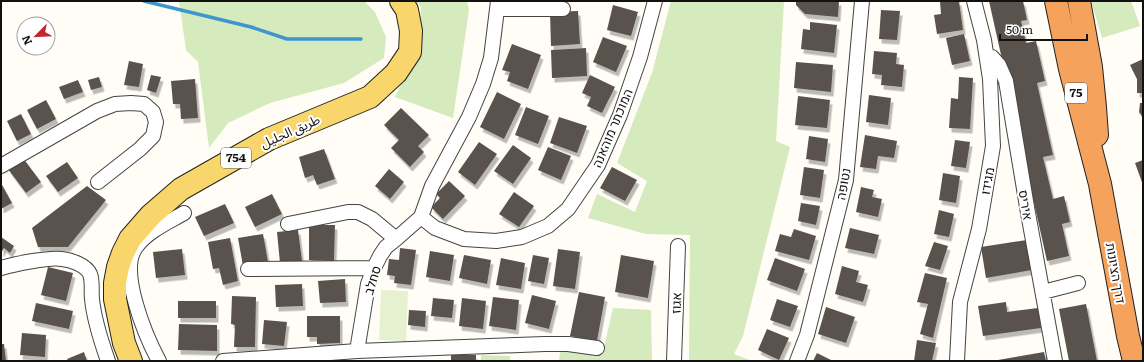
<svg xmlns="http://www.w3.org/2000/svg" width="1144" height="362" font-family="Literata,'Noto Sans Arabic',Heebo,serif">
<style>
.green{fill:#d5ebbd}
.pitch{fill:#e6f2cf}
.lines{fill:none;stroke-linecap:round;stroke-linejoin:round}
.stream{stroke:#3f96cf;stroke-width:3.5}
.building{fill:#5a524d;filter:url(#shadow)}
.street-casing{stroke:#444;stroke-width:16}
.primary-casing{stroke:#222;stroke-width:24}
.highway-casing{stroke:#222;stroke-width:24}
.street{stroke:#fff;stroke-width:14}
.primary{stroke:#f9d66b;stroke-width:22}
.highway{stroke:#f5a25d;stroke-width:22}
.labels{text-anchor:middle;stroke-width:4;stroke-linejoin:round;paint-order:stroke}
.shield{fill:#fff;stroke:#585858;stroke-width:1}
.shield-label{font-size:12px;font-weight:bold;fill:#111}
.street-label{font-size:13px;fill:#111;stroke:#fff}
</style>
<defs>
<filter id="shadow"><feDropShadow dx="2.5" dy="4.5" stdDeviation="0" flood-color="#0004"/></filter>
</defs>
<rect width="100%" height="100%" fill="#fffdf5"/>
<!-- green -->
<path class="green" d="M179,1h185l11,11 11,25 -2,21 -40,25 -74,20 -42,20 -19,25 -11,-86 -12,-12z
M416,1h51l2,9 -16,108 -58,-21 24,-53 2,-37z
M671,1h113l-8,140 14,6 -47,189 -9,18 18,7h-63l1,-126 -44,-1 -58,-16 9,-24 38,18 12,-31 -30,-18 35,-90z
M1091,1h40l9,25 -38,12z
M613,308l38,2 1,51h-93l2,-14 41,9z
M481,355l29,1v5h-29z"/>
<!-- pitch -->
<path class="pitch" d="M381,290l27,1 -2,50 -27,-1z"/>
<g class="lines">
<!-- stream -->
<path class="stream" d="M144,1l107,26 36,12h74"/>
</g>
<!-- building -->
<path class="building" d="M796,1h43l-1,16 -33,-3 -9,-9z
M940,1h19l4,29 -26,4 -3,-19 7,-1z
M989,1h34l4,19 -6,1 5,22 10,-2 9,40 -8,2 16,72 -10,2 10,42 11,-3 6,26 -8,2 7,32 -22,5z
M613,5l25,7 -7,24 -24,-6z
M881,10l19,1 -3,29 -18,-1z
M578,11l2,33 -29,2 -1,-34z
M810,22l27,3 -3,28 -33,-4 2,-20 7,1z
M964,34l6,27 -18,4 -6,-27z
M603,37l24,9 -11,26 -23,-10z
M512,44l29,11 -13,34 -21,-8 3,-9 -8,-2z
M586,48l1,28 -35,2 -1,-28z
M874,51l23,2 -1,11 8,1 -2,22 -21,-2 1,-10 -10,-1z
M1143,59v34h-6v-14l-7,-14z
M129,61l14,3 -4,23 -15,-2z
M796,62l37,3 -2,27 -37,-4z
M151,75l10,2 -5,16 -9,-3z
M590,75l25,12 -13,26 -15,-7 4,-9 -9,-4z
M99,77l3,10 -11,3 -3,-10z
M959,77l14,1 -3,51 -21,-1 2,-30 7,1z
M195,79l3,39 -17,1 -1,-15h-7l-2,-23z
M78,80l5,12 -19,7 -5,-12z
M497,92l24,12 -17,35 -24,-12z
M869,95l22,3 -3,27 -22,-3z
M798,96l32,4 -3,28 -32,-3z
M46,100l10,19 -19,10 -10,-19z
M1140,103h3v15l-4,-6z
M526,107l23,9 -11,28 -23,-9z
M401,108l28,27 -11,11 6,6 -14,15 -19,-19 8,-8 -15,-15z
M21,114l10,20 -14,7 -10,-20z
M559,117l28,9 -10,27 -27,-10z
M865,135l32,6 -3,17 -16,-2 -2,13 -16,-2z
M809,136l19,3 -3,23 -19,-3z
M955,140l15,2 -4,26 -15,-2z
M479,142l18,12 -22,31 -17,-13z
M513,145l18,13 -18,26 -19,-13z
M548,147l23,9 -10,24 -23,-10z
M324,149l11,30 -18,6 -4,-10 -8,3 -6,-21z
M23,158l18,24 -15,11 -18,-24z
M1143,160v25l-8,-22z
M67,162l11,16 -20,14 -12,-16z
M612,167l25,13 -12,21 -25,-13z
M804,167l20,3 -4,28 -20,-3z
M389,169l15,13 -14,17 -15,-13z
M943,173l17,3 -4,27 -17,-3z
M449,181l16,15 -22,23 -12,-12 9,-9 -4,-4z
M1,183l11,20 -11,6z
M87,186l19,14 -38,47h-30l-6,-19z
M861,187l13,3 -2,7 10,2 -4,18 -22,-5z
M514,192l20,14 -15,21 -20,-13z
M272,194l10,20 -27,13 -10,-20z
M801,203l19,3 -4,19 -18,-4z
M225,204l9,19 -30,13 -9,-19z
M939,210l15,4 -5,23 -15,-3z
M309,225h26l-1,36 -25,-1z
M850,228l29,7 -5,19 -29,-6z
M794,229l22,7 -7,24 -34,-9 5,-17 11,3z
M298,230l4,31 -22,2 -3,-31z
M263,234l5,28 -25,4 -5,-28z
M1,237l13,9 -4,7 -6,-5 -3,5z
M230,238l8,43 -15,4 -4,-17 -6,1 -5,-27z
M1027,240l5,30 -46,8 -5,-31z
M934,242l14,4 -8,24 -15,-4z
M400,248l16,2 -5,35 -17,-2 1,-7 -8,-1 2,-16 10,1z
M182,249l3,26 -29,3 -3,-26z
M558,249l22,3 -5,37 -22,-3z
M430,251l24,4 -4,26 -24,-4z
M464,255l27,5 -4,24 -28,-6z
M533,255l16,3 -5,26 -16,-3z
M621,255l33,6 -6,37 -33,-6z
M501,258l24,5 -4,26 -25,-4z
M775,258l30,11 -8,22 -30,-11z
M842,266l17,5 -3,11 12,3 -5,17 -28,-8z
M48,267l25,6 -7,28 -25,-6z
M925,273l22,5 -14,60 -13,-4 8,-30 -11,-2z
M345,279l1,23 -26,1 -2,-22z
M302,284l1,22 -27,1 -1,-22z
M579,292l26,5 -8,44 -27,-5z
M532,295l24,6 -7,28 -24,-6z
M232,296l24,1 -1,50h-21l1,-22 -4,-1z
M493,297l26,3 -3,30 -27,-4z
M433,298l21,2 -2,18 -21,-2z
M462,298l24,3 -3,28 -24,-3z
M777,299l21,7 -8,21 -20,-7z
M178,301h38v17h-38z
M1006,302l1,10 31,-4 3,20 -58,8 -5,-30z
M36,303l37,8 -4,18 -37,-8z
M1086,304l11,57h-28l-10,-52z
M826,307l29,10 -9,26 -28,-9z
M409,310l17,1 -1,16 -17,-2z
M307,316h33v27l-23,1v-7h-10z
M264,320l23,2 -3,24 -22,-2z
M179,324l38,1v26l-39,-1z
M767,329l22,9 -10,22 -21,-10z
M22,333l24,2 -1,22 -25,-2z
M917,340l19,3 -4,18h-18z
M1,344h3l2,17h-5z
M84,352l3,9h-19l-1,-2z
M1044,352l2,9h-48v-1z
M817,353l16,8h-20z
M451,354l25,1v6h-25z"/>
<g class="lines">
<!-- street casing -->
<g class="street-casing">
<path id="street" d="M498,1l-7,57 -8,26 -14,33 -37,69 -11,31 -25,22 -10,8 -6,9 -6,12 -6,16 -11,67 188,-7h23l29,4
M497,9h66
M987,58l5,-1 7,8 7,16 22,132 27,148
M1,166l96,-55 18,-7 16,-1 13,1 9,8 3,10 -3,14 -13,13 -42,33
M421,217l14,11 29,11 32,2 26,-4 26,-11 20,-17 30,-44 22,-50 20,-58 15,-56
M288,224l60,-12h10l14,7 24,20
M1,268c13,-4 48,-11 61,-9 9,1 24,6 28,15 3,8 1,17 2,25 2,21 9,42 16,62
M248,269l126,-1
M1043,292l35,-9
M159,361c-13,-24 -41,-90 -23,-114 12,-16 31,-24 48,-34
M223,361l134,-10
M674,361l4,-115
M797,361l10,-26 39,-155 16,-179
M957,361l3,-59 19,-73 14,-83 -3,-67 -6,-39 -10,-39"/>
</g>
<!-- primary casing -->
<g class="primary-casing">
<path id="primary" d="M131,361l-7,-18 -9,-44v-16l3,-16 5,-14 7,-14 21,-24 30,-26 88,-50 101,-42 26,-24 14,-21 1,-21 -4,-21 -6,-9"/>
</g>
<!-- highway casing -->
<g class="highway-casing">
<path id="highway" d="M1056,1l14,68 30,115 28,152 6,25
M1079,1l12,66 4,40 2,28"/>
</g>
<!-- street -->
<use href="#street" class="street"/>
<!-- primary -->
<use href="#primary" class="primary"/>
<!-- highway -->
<use href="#highway" class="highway"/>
</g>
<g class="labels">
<!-- shield labels -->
<g class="shield">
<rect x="1065" y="83" width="22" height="20" rx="3"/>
<rect x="221" y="148" width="30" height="20" rx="3"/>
</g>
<g class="shield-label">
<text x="1076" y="97">75</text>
<text x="236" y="162">754</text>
</g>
<!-- street labels -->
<g class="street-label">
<text transform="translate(612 128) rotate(-67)" y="5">המוכתר מוהאנה</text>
<text transform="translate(290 131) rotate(-24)" y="5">طريق الجليل</text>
<text transform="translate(987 181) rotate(-80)" y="5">מגידו</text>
<text transform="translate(843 184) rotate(-80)" y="5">נטופה</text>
<text transform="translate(1026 205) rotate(80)" y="5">איריס</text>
<text transform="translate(1116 273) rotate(80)" y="5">דרך הציונות</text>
<text transform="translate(372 280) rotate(-73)" y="5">סחלב</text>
<text transform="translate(676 303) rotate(-88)" y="5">אגוז</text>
</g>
</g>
<!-- border -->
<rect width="1144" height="362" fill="none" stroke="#111111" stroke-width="4"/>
<!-- north arrow -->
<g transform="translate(36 36) rotate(246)"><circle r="19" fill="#ffffff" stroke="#a0a0a0"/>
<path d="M0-3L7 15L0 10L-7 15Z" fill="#c4262e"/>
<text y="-6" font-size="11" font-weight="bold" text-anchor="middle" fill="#111111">N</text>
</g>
<!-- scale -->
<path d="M1000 34v6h87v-6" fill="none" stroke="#111111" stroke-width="2"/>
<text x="1006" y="34" font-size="12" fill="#111111" stroke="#ffffff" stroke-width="3" paint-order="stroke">50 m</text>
</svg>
